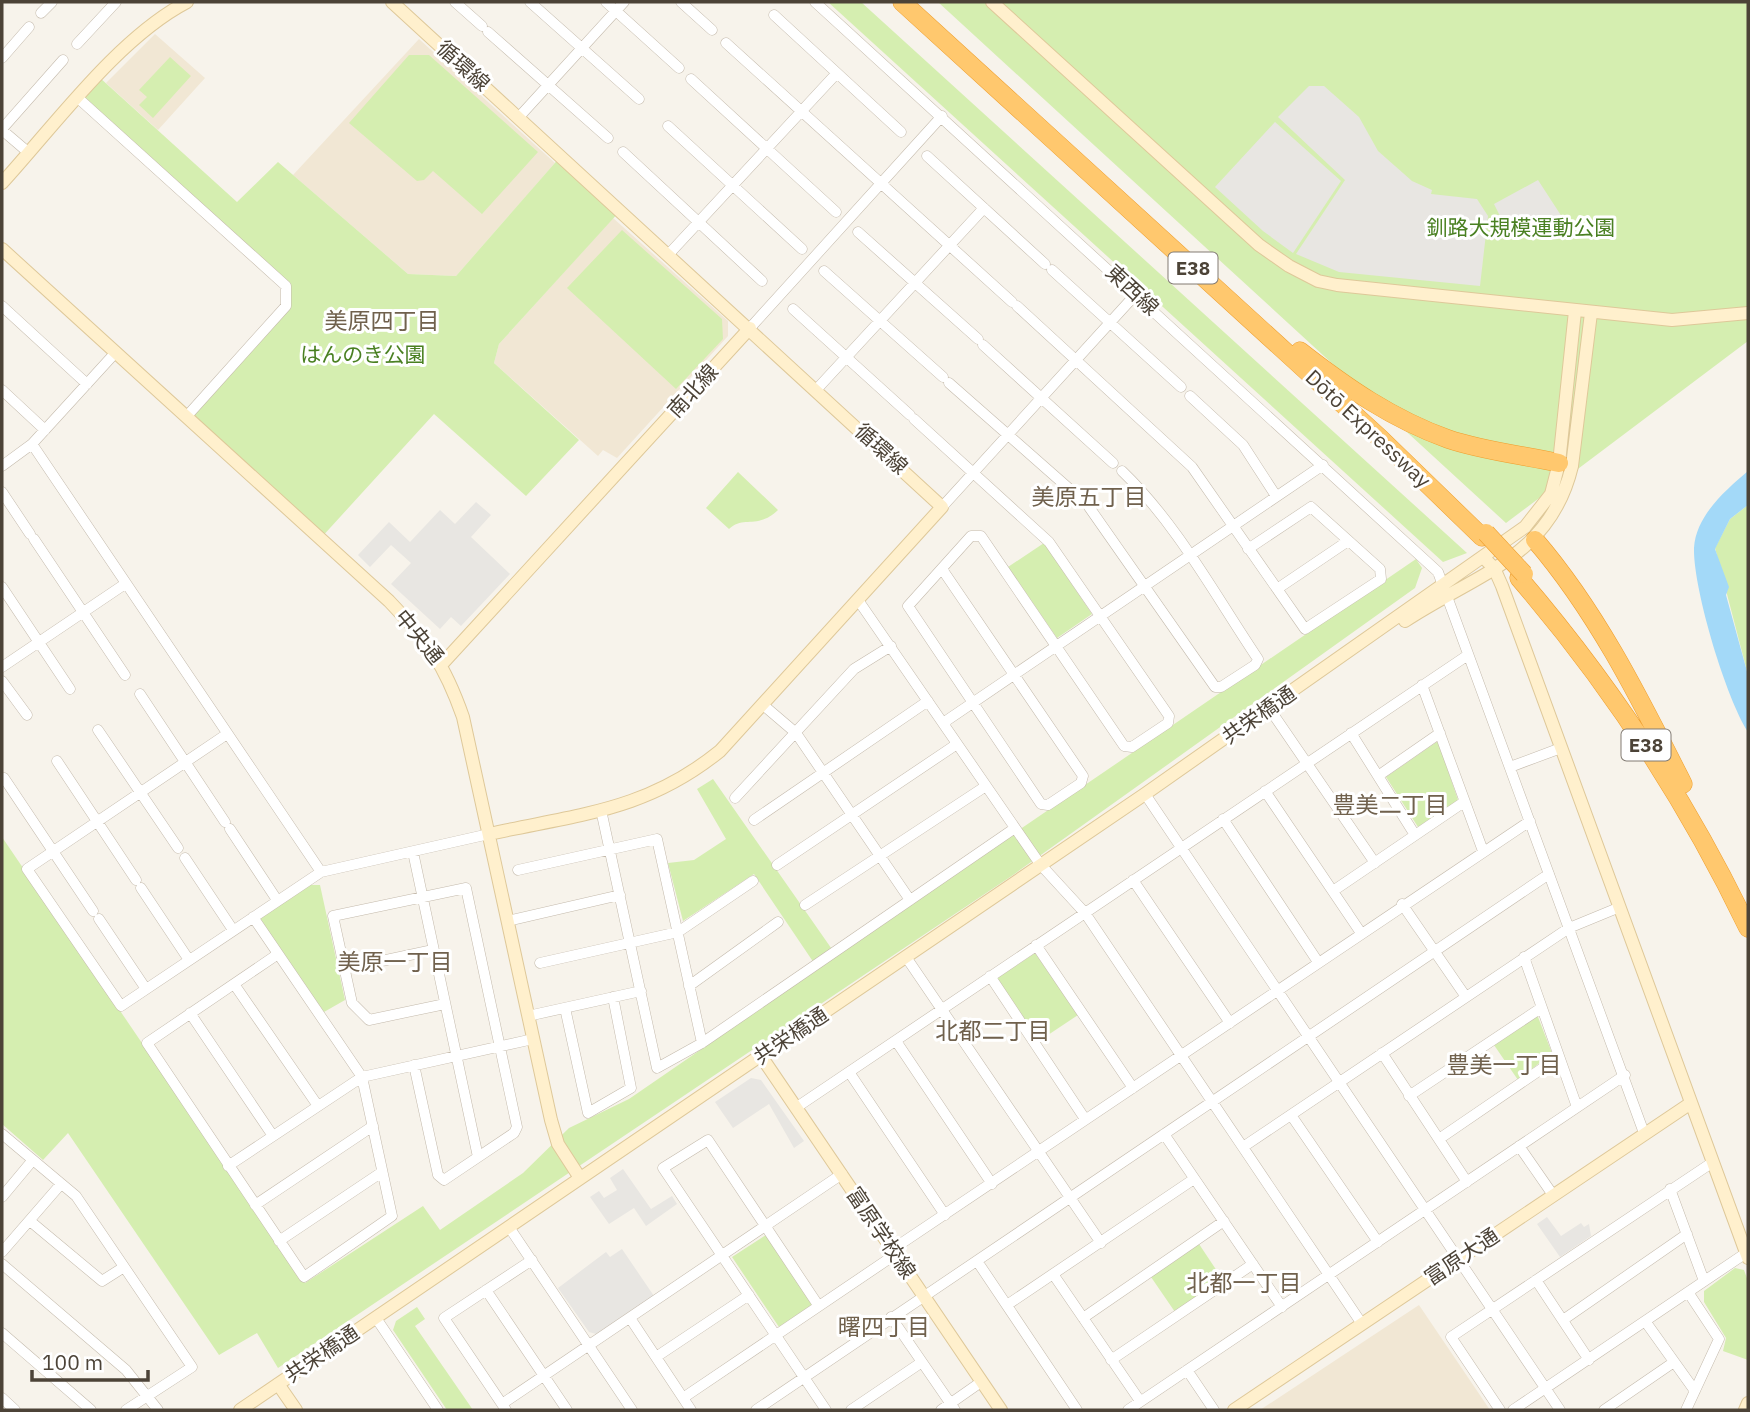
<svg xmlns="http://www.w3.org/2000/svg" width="1750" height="1412" font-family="'IBM Plex Sans','Noto Sans JP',sans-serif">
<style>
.education{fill:#f1e7d4}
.green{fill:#d5eeb0}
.parking{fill:#e8e6e2}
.water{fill:#a3d9f8}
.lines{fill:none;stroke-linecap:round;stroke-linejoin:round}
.street-casing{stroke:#c4baac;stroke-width:11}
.secondary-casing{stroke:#dec899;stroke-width:14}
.highway-casing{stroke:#ee9e2e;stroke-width:19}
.street{stroke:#fff;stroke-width:10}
.secondary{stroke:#fff0cd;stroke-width:12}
.highway{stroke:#ffc86e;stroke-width:18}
.highway-bridge-casing{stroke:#ee9e2e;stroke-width:19;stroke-linecap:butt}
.highway-bridge{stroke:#ffc86e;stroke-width:18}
.labels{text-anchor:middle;stroke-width:6;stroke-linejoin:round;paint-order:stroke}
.shield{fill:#fff;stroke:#827b73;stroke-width:2}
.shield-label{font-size:19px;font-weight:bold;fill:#4c4337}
.street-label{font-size:21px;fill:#4c4337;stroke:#fff}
.park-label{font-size:21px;fill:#4a8022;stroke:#fff}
.neighbourhood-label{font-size:23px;fill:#70614d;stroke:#fff}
</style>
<rect width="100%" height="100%" fill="#f7f3eb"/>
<!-- education -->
<path class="education" d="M155,34l50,44 -47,52 -52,-47z
M419,39l136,124 -99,113 -48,-2 -115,-99z
M613,218l115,103v15l-111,122 -14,-8 -5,6 -104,-93 5,-19z
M1419,1305l71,105h-230z"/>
<!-- green -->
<path class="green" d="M828,2h33l606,551 -24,9z
M938,2h810v339l-242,182z
M409,55h20l109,97 -56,62 -49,-43 -9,9 -7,1 -68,-58z
M170,57l21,19 -38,42 -14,-13 8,-8 -8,-7z
M99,77l138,125 41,-40 130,112 48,2 105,-120 59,55 -121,133 -5,19 85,77 -53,56 -92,-82 -114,125 -133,-123 99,-110v-20l-208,-188z
M622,230l100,89 1,20 -47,50 -109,-101z
M738,472l40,38c-21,20 -34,5 -49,19l-23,-21z
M1748,505v170l-33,-127 15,-29z
M1044,543l48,71 -35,24 -49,-71z
M1416,559l6,9 -7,20 -402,287 -735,493 -21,-35 -38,22 -151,-222 -25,27 -41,-36v-287l303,446 118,-77 17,24 83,-57 46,-45 60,-29 189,-130 -64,-95 -71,47 -15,-58 26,-3 32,-21 -29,-50 16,-10 123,176z
M1438,741l20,59 -40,27 -32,-50z
M308,885h12l25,115 -21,12 -65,-94z
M1035,953l43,62 -39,26 -43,-62z
M1535,1017h3l14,36 -34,27 -24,-35z
M766,1235l47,69 -34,23 -47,-70z
M1199,1244l24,36 -48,32 -24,-35z
M1735,1268l9,2 4,11v79l-25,-9 3,-13 -22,-36v-11z
M417,1307l8,12 -10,7 58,84h-26l-54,-80 3,-9z"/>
<!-- parking -->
<path class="parking" d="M1309,86h15l35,31 19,34 34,30 20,9 -1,4 46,5 11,17 -8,70 -141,-14 -43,-18 49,-74 -67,-63z
M1275,122l66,59 -48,72 -30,-22 -48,-44z
M1538,180l26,40 -16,11 -28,-3 -12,4 -14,-28z
M476,502l15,13 -20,22 39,37 -49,52 -10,-9 -11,12 -49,-45 20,-21 -20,-18 -21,22 -12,-12 31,-33 21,20 30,-32 15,14z
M751,1078l10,2 43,61 -10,7 -25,-44 -36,24 -18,-26z
M623,1169l28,40 21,-13 5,8 -31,22 -12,-18 -25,16 -19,-27 9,-6 5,7 13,-8 -7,-12z
M1547,1217l14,19 20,-13 3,4 5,-3 2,12 -31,21 -23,-33z
M622,1249l32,47 -58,38 -7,-2 -31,-44 48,-36 4,5z"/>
<!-- water -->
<path class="water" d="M1748,471v34l-18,14 -15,30 14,38 -3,8 22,80v57c-22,-34 -55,-143 -54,-184 2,-33 32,-58 54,-77z"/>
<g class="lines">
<!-- street casing -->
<g class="street-casing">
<path id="street" d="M455,2l27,24
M530,2l109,97
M606,2l73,66
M681,2l31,28
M815,2l623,570 206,561
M41,13l11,-11
M774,15l127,117
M488,32l120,106
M726,43l286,259
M77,44l39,-42
M2,58l27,-31
M691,79l145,133
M78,98l208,188v20l-99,110
M519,117l105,-115
M668,126l134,123
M2,129l61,-69
M2,130l27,23
M623,152l139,129
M927,156l118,108
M858,232l120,107
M668,255l168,-181
M1052,270l129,117
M824,271l119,106
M2,306l85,78
M1017,306l175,161 113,162 76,-50 -1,-10 -69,-62 -63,42
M793,309l117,106
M750,328l192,-212
M983,345l130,118
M949,383l133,117
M2,390l43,40
M816,390l168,-182
M1190,396l53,49 33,51
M914,419l135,123 120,174 -1,7 -36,24 -8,-1 -143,-210h-10l-63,70 133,198 7,1 33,-22 2,-7 -141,-207
M32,444l289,428 168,-38
M2,466l30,-22 84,-92
M2,492l28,42
M942,507l194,-213
M1089,507l126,180h6l34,-22 3,-6c-43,-64 -81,-135 -136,-188
M34,539l91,136
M2,587l68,102
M1277,589l71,-48
M858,600l182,264 45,49 277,411
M2,667l123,-83
M2,681l25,34
M1422,685l61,166
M140,694l85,128
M762,704l34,29 114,167
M1269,708l106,155
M943,723l380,-258
M98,730l80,118
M1351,733l64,102
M227,734l-200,135 94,137 200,-134
M57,761l79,119
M1510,767l51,-19
M1378,776l62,-43
M4,778l89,133
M1265,791l96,142
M1145,794l415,616
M735,798l119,-129 37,-23
M601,810l56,258 45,-25 313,-215
M1223,819l95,143
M754,820l174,-119
M230,829l47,71
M413,852l65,305
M185,858l48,72
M777,865l180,-121
M518,870l139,-31 45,204
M1133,880l97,143
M141,888l48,72
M1333,891l131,-89
M1402,904l64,93
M805,905l181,-119
M253,917l109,160 30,139 -88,61 -157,-234 131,-89
M99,919l47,70
M508,921l112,-26
M1036,945l97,143
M906,957l195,286
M1524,957l53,150
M540,963l138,-31 75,-51
M344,969l89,-19
M990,976l95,143
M234,984l84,122
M689,986l89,-64
M565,1008l23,105 43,-25 -18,-91
M190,1013l83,123
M528,1016l113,-25
M896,1041l96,143
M1382,1053l85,129
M414,1065l24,110 6,5 70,-47 3,-6 -51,-239 -133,28 19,87 17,17 76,-16
M849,1072l96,143
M1409,1096l132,-88
M797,1107l671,-452
M1291,1115l87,127
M2,1134l74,62 116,171 -66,43
M1164,1134l118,173
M1439,1139l120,-82
M1519,1146l34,49
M1243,1147l326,-219 51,-21
M228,1166l134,-89 171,-38
M1670,1189l34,92
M2,1197l30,-36
M255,1205l118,-79
M30,1221l72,60 22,-14
M509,1227l123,183
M279,1241l103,-69
M893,1249l637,-428
M2,1252l59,-68
M977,1261l100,149
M2,1264l124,106 32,40
M1053,1274l87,127
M1536,1280l53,80
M486,1290l81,120
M818,1305l-110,-165 -45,28 163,242
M1007,1305l187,-126
M891,1317l64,93
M376,1318l62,92
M630,1318l61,92
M1083,1318l141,-97
M1563,1320l124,-86
M1645,1321l50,70
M2,1333l89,77
M656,1357l93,-62
M1111,1360l142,-96
M1187,1370l27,40
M2,1398l13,12
M683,1398l213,-144
M502,1404l340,-230
M506,1410l-62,-92 88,-58
M756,1410l793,-536
M851,1410l71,-48
M941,1410l40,-28
M1128,1410l497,-335
M1500,1410l-49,-73 262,-175
M1513,1410l233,-157
M1604,1410l70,-48
M1686,1410l33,-71 -31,-47"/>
</g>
<!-- secondary casing -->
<g class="secondary-casing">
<path id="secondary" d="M392,2l550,505 -222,244c-74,60 -141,63 -231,83
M992,2l267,243 30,21 29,15 19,4 335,35 76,-7
M2,183c53,-58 116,-145 185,-181
M2,249l387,352c39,41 55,62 74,116l88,403 7,24 22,34
M1483,557l11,11 8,18 246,672
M1405,621c71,-47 145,-63 167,-155l19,-153
M442,664l308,-336
M761,1056l240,354
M278,1384l18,26
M240,1410l905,-616 380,-267 26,-33 8,-31 16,-152
M1234,1410l457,-307
M1745,1410l3,-7"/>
</g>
<!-- highway casing -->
<g class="highway-casing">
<path id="highway" d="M902,2l479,437 101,98
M1300,351c46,36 92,68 148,88 35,12 75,16 111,24
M1535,540c62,72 105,159 148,244
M1519,578c92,107 168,223 229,350"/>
</g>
<!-- street -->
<use href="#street" class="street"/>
<!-- secondary -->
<use href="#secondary" class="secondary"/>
<!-- highway -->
<use href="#highway" class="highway"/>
<!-- highway-bridge casing -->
<g class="highway-bridge-casing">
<path id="highway-bridge" d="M1486,533l38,41"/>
</g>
<!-- highway-bridge -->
<use href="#highway-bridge" class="highway-bridge"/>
</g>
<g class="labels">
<!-- shield labels -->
<g class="shield">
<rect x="1168.5" y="252.5" width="49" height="31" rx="5"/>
<rect x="1621.5" y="729.5" width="49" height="31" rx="5"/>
</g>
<g class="shield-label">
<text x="1193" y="275">E38</text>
<text x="1646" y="752">E38</text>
</g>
<!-- street labels -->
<g class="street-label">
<text transform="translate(463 66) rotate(42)" y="7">循環線</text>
<text transform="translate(1132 290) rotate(43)" y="7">東西線</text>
<text transform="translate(693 391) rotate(-48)" y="7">南北線</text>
<text transform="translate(1368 429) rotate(43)" y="7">Dōtō Expressway</text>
<text transform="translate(881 449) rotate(43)" y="7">循環線</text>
<text transform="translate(419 637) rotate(51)" y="7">中央通</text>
<text transform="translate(1259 715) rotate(-35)" y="7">共栄橋通</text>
<text transform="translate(791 1036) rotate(-34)" y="7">共栄橋通</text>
<text transform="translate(881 1233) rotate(56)" y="7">富原学校線</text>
<text transform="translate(1462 1257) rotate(-34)" y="7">富原大通</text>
<text transform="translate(322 1354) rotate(-34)" y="7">共栄橋通</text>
</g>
<!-- park labels -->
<g class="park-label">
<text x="1521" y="235">釧路大規模運動公園</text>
<text x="363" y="362">はんのき公園</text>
</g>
<!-- neighbourhood labels -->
<g class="neighbourhood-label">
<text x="382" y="329">美原四丁目</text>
<text x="1089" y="505">美原五丁目</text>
<text x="1390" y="813">豊美二丁目</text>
<text x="395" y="970">美原一丁目</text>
<text x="993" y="1039">北都二丁目</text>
<text x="1504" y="1073">豊美一丁目</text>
<text x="1244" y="1291">北都一丁目</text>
<text x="884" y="1335">曙四丁目</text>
</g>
</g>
<!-- border -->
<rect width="1750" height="1412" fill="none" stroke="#4c4337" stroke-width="7"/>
<!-- scale -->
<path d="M32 1370v10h116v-10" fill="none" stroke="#4c4337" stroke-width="3.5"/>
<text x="42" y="1370" font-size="21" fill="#4c4337" stroke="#ffffff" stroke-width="5" paint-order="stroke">100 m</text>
</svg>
